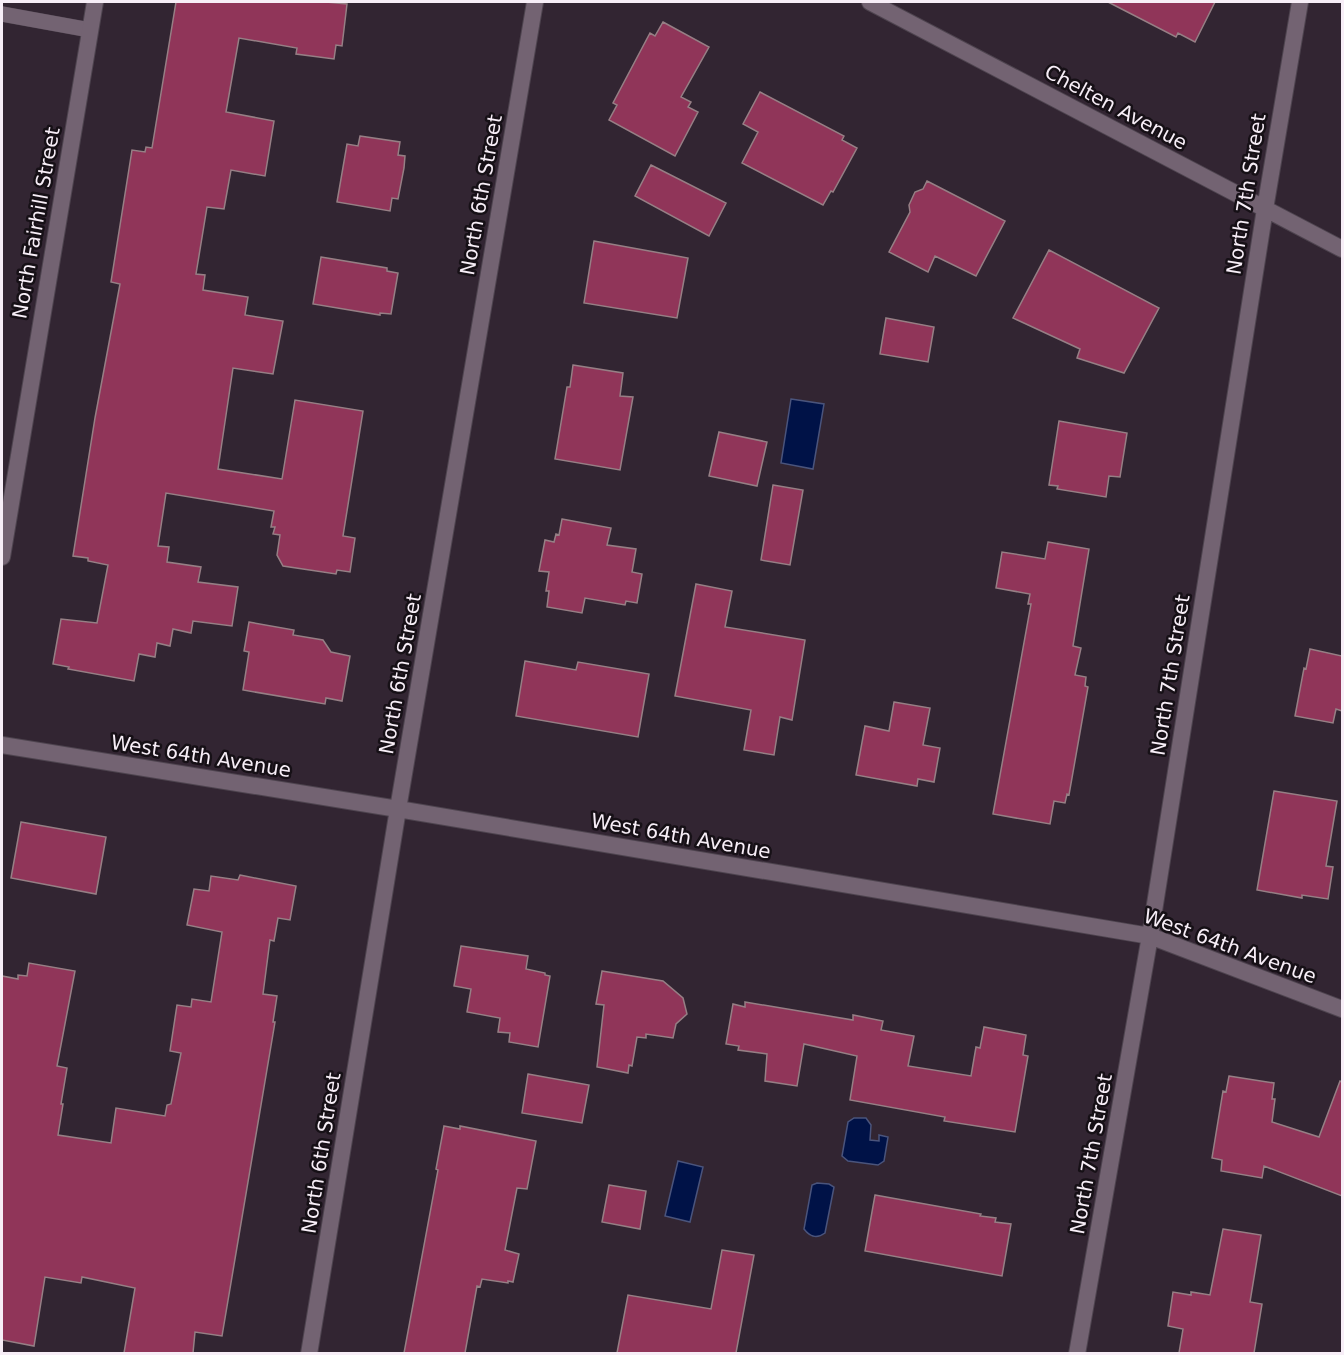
<svg xmlns="http://www.w3.org/2000/svg" width="1344" height="1355" font-family="'DejaVu Sans',sans-serif">
<style>
.water{fill:#001247;stroke:#4a547c;stroke-width:1.5}
.building{fill:#903559;stroke:#967f85;stroke-width:1.5}
.lines{fill:none;stroke-linecap:round;stroke-linejoin:round}
.service-casing{stroke:#4e444f;stroke-width:16}
.minor-casing{stroke:#4e444f;stroke-width:18}
.service{stroke:#736372;stroke-width:15}
.minor{stroke:#736372;stroke-width:16}
.labels{text-anchor:middle;stroke-width:5;stroke-linejoin:round;paint-order:stroke}
.street-label{font-size:20px;fill:#f7eef7;stroke:#161016}
</style>
<rect width="100%" height="100%" fill="#322532"/>
<!-- water -->
<path class="water" d="M791,399l33,5 -11,65 -32,-6z
M854,1118h12l5,7 -1,15 9,1v-6l9,2 -4,24 -6,4 -30,-4 -6,-5 6,-34z
M678,1161l25,6 -13,55 -25,-6z
M817,1183l12,1 5,3 -9,46c-8,6 -15,4 -21,-4l8,-44z"/>
<!-- building -->
<path class="building" d="M176,2h150l21,2 -5,42 -6,-1 -2,14 -38,-5 1,-6 -58,-10 -13,74 48,9 -9,55 -34,-6 -7,39 -17,-2 -11,67 9,1 -2,15 45,7 -3,18 38,6 -10,53 -40,-6 -15,101 64,10 13,-79 68,11 -20,125 12,2 -5,34 -13,-2 -1,4 -53,-8 -6,-11 3,-20 -7,-1 2,-7h-4l3,-16 -108,-18 -8,53 11,1 -2,15 34,5 -3,15 40,5 -6,39 -39,-5 -2,12 -18,-4 -3,17 -13,-3 -2,14 -16,-3 -5,27 -66,-12 1,-2 -16,-3 8,-45 36,4 11,-58 -20,-4v-3l-15,-2 22,-138 25,-134 -9,-2 21,-132 13,2 1,-5 6,1z
M1108,2h107l-20,40 -17,-9 -2,4z
M663,22l46,25 -28,50 10,5 -3,5 10,5 -23,44 -66,-36 8,-15 -4,-2 37,-70 5,3z
M760,92l84,44 -2,4 15,8 -24,44 -2,-1 -8,14 -81,-42 16,-31 -15,-8z
M360,136l40,6 -2,13 7,1 -1,12 -6,31 -6,-1 -2,13 -53,-9 10,-58 11,2z
M651,165l75,38 -17,33 -74,-40z
M927,181l78,40 -29,55 -41,-20 -7,16 -39,-20 21,-40 -1,-7 6,-13 8,-3z
M594,241l94,17 -11,60 -93,-15z
M1049,250l110,58 -35,65 -47,-15 3,-9 -67,-31z
M321,257l66,11v3l11,2 -7,41 -11,-1v2l-67,-11z
M886,318l48,9 -6,35 -48,-8z
M573,365l50,8 -3,23 13,1 -13,73 -65,-11 12,-72h3z
M1059,421l68,12 -7,44 -11,-1 -3,21 -49,-8 1,-3 -9,-1z
M719,432l48,10 -10,44 -48,-10z
M773,485l30,5 -13,75 -29,-5z
M562,519l49,9 -4,17 29,4 -4,23 10,2 -5,29 -11,-2 -1,4 -40,-7 -3,15 -35,-6 2,-16h-3l3,-19 -10,-1 6,-31 9,2 2,-8 3,1z
M1048,542l41,7 -16,97 8,2 -6,27 11,2 -1,9 3,1 -19,108 -2,-1 -2,9 -11,-2 -4,23 -57,-10 38,-210h-3l2,-10 -34,-6 6,-36 43,7z
M696,584l36,7 -7,36 80,13 -13,80 -12,-3 -6,38 -30,-5 7,-40 -76,-14z
M249,622l45,8 -1,5 30,5 8,12 19,4 -8,45 -16,-3 -1,6 -82,-14 6,-38 -5,-1z
M1310,649l32,7v55l-6,-2 -3,14 -38,-7 9,-48 2,1z
M525,661l51,9 2,-8 71,12 -11,63 -122,-21z
M894,702l36,6 -7,37 17,3 -6,34 -16,-3 -1,7 -61,-11 9,-49 24,5z
M1274,791l63,10 -11,65 7,1 -5,32 -26,-4v3l-45,-8z
M21,822l85,15 -10,57 -85,-16z
M240,875l56,11 -6,34 -12,-2 -4,23 -4,-1 -7,54 14,2 -4,26h2l-53,314 -27,-4 -2,21h-69l11,-65 -53,-11 -1,6 -36,-6 -11,69 -32,-6v-364l16,3v-4l9,1 2,-13 46,8 -18,95 10,2 -6,36h2l-5,31 53,8 5,-35 49,8 2,-11 4,-1 10,-51 -11,-2 7,-46 14,2 1,-8 19,3 11,-70 -35,-7 7,-36 15,2 2,-15 27,4z
M461,946l67,10 -2,13 19,4v2l5,1 -12,71 -29,-5 1,-9 -12,-1 2,-14 -33,-6 4,-23 -17,-3z
M602,971l61,10 20,17 4,16 -11,10 -3,14 -27,-4v4l-9,-1 -5,29 -3,-1 -1,8 -31,-6 7,-62 -8,-1z
M745,1002l108,18v-5l30,6 -2,9 33,6 -6,30 63,10 5,-29 4,1 4,-21 42,8 -3,20 5,1 -13,76 -71,-11 1,-4 -95,-17 7,-44 -53,-12 -7,42 -32,-5 2,-27 -29,-4 1,-4 -13,-2 7,-40 12,3z
M528,1074l61,11 -7,38 -60,-10z
M1229,1076l45,7 -2,16h3l-3,23 47,15 21,-56 2,1v114l-78,-30 -2,12 -41,-7 1,-11 -10,-2 11,-67 3,1z
M444,1126l16,3v-3l76,15 -9,48 -10,-1 -12,62 14,4 -6,28 -5,-1v2l-26,-4 -2,8 -3,-1 -12,67h-61l34,-183 -2,-1z
M609,1185l37,6 -6,38 -38,-7z
M875,1195l106,19 -1,2 16,2 -1,4 16,2 -9,52 -137,-25z
M1223,1229l38,6 -11,67 12,2 -8,49h-75l4,-24 -15,-3 5,-34 18,3v-3l19,3z
M722,1250l32,5 -18,98h-119l11,-58 83,14z"/>
<g class="lines">
<!-- service casing -->
<g class="service-casing">
<path id="service" d="M2,14l88,16"/>
</g>
<!-- minor casing -->
<g class="minor-casing">
<path id="minor" d="M870,2l472,247
M2,557l93,-555
M2,745l396,64 752,127 192,73
M309,1354l89,-545 137,-807
M1077,1354l73,-418 115,-727 35,-207"/>
</g>
<!-- service -->
<use href="#service" class="service"/>
<!-- minor -->
<use href="#minor" class="minor"/>
</g>
<g class="labels">
<!-- street labels -->
<g class="street-label">
<text transform="translate(1116 107) rotate(28)" y="7">Chelten Avenue</text>
<text transform="translate(1246 194) rotate(-81)" y="7">North 7th Street</text>
<text transform="translate(481 195) rotate(-80)" y="7">North 6th Street</text>
<text transform="translate(36 223) rotate(-80)" y="7">North Fairhill Street</text>
<text transform="translate(400 674) rotate(-80)" y="7">North 6th Street</text>
<text transform="translate(1170 675) rotate(-81)" y="7">North 7th Street</text>
<text transform="translate(201 756) rotate(9)" y="7">West 64th Avenue</text>
<text transform="translate(681 836) rotate(10)" y="7">West 64th Avenue</text>
<text transform="translate(1230 946) rotate(20)" y="7">West 64th Avenue</text>
<text transform="translate(321 1153) rotate(-81)" y="7">North 6th Street</text>
<text transform="translate(1091 1154) rotate(-80)" y="7">North 7th Street</text>
</g>
</g>
<!-- border -->
<rect width="1344" height="1355" fill="none" stroke="#f7eef7" stroke-width="6"/>
</svg>
